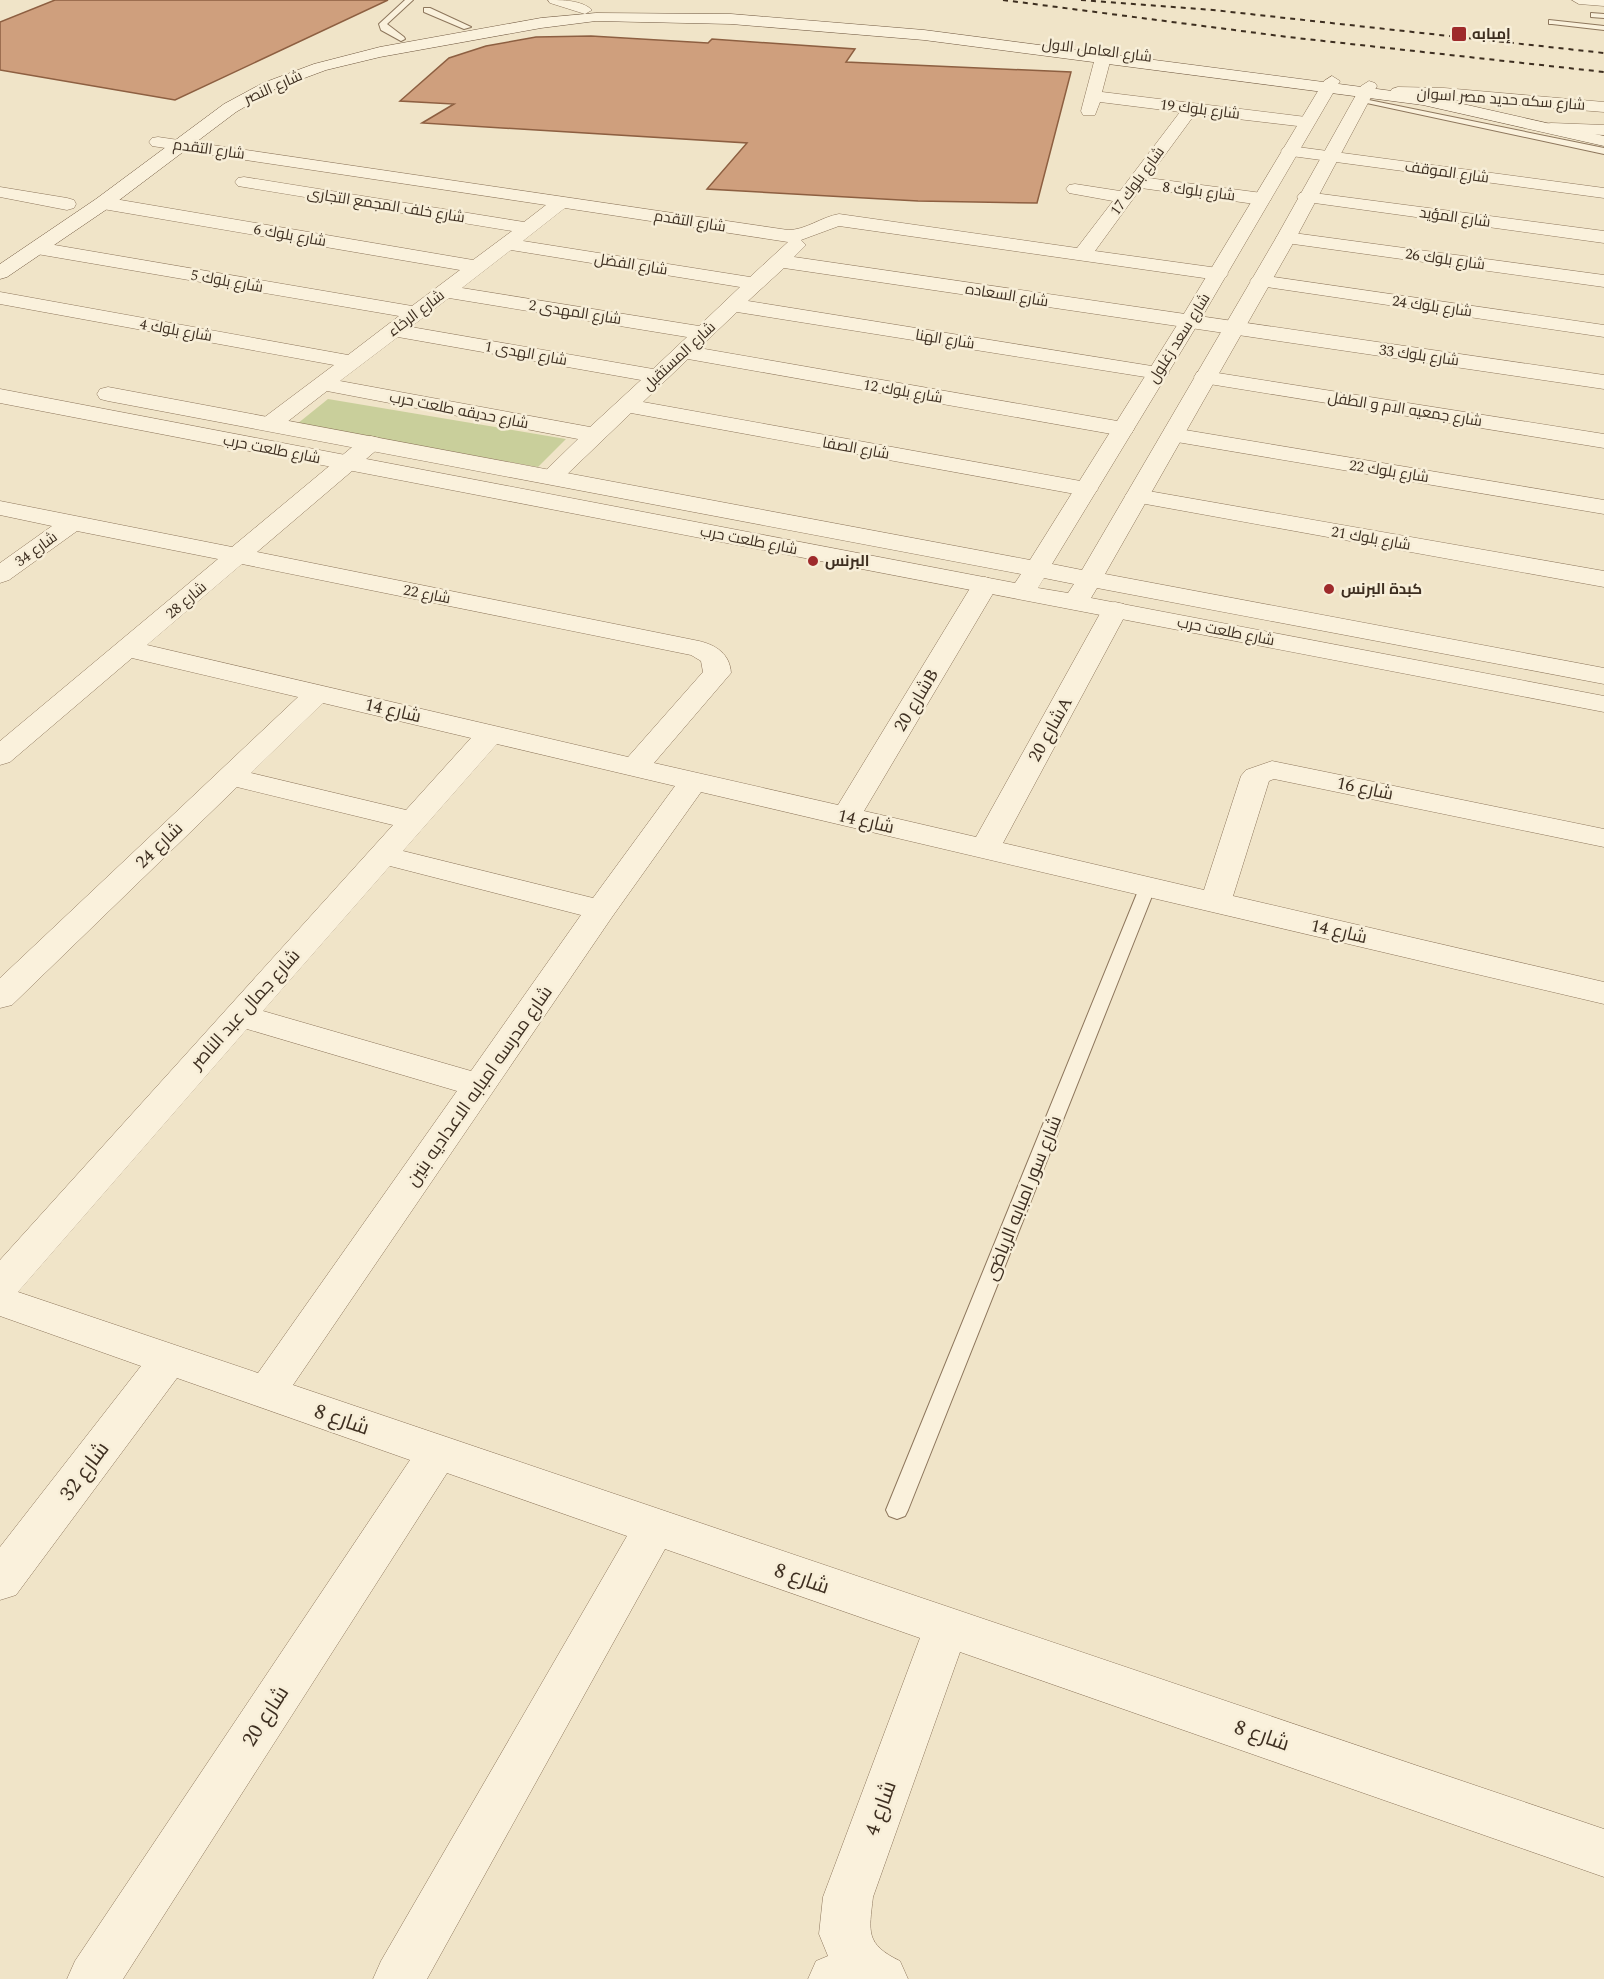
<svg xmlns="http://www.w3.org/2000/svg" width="1604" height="1979" font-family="Spectral,Cairo,serif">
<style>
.green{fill:#c9cf9b}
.building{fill:#cf9f7d;stroke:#8d5f41;stroke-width:1.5}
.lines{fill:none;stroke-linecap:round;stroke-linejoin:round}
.service-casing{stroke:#8d765c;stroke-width:2}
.minor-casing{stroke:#8d765c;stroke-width:1}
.tertiary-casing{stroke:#8d765c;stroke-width:1}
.secondary-casing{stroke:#6f573f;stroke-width:1}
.service{fill:#faf1dc;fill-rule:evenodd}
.minor{fill:#faf1dc;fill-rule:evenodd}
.tertiary{fill:#faf1dc;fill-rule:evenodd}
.secondary{fill:#faf1dc;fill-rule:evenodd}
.rail{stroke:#3d2e20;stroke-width:2;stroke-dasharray:5 5;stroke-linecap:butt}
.poi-dot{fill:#9e2a2b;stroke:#f7eed8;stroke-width:2}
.labels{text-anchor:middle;stroke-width:5;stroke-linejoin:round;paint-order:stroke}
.far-poi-label{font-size:15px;font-weight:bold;fill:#3d2e20;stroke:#f7eed8;text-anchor:start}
.far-street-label{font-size:15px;fill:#3d2e20;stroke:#f7eed8}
.street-label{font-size:18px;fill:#3d2e20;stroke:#f7eed8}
.near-street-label{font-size:21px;fill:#3d2e20;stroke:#f7eed8}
</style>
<rect width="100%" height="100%" fill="#f0e4c8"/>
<!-- green -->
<path class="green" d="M328,399l238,40 -28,28 -241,-43z"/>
<!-- building -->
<path class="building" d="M55,0h333l-213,100 -175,-30v-48z
M591,36l117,7 4,-4 143,10 -9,13 225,10 -34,131 -119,-2 -211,-12 40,-46 -325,-20 32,-19 -54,-3 49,-43 37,-12 50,-9z"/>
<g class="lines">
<!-- service casing -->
<g class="service-casing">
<path id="service" d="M405,0h8l-26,24 17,13 1,2 -4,2 -20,-11 -2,-6z
M424,8h6l41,19 -7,2 -40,-17z
M1591,13l13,1v4l-13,-1z
M1549,20l55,6v4l-52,-6h-3z
M1359,98l245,50v6l-242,-52 -4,-2z
M1148,881l8,5 -248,624 -3,6 -8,3 -8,-3 -3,-6 254,-624z"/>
</g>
<!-- minor casing -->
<g class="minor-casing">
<path id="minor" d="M1103,53l8,5 -9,34 204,25 6,1 2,4 -2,4 -6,1 -111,-13 -47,64 114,15 6,2 3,4 -3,4 -6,2 -121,-17 -46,63 123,17 7,2 3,4 -3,4 -7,2 -379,-54 -38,14 5,5 -12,12 810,118v14l-820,-121 -36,33 410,66 8,1 3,5 -3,5 -8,1 -421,-67 -38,36 424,74 8,2 3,5 -3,5 -8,2 -435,-77 -45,43 443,80 8,2 4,5 -4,5 -8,2 -455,-83 -72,69 -8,2 -8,-2 -4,-5 39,-38 -251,-48 -49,38 -8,2 -8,-2 -3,-5 3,-5 72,-54 -334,-61v-12l348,63 51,-39 -362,-62 -7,-2 -3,-4 3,-4 7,-2 375,64 48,-36 -357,-61 -7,-2 -2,-4 2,-4 7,-2 370,63 39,-29 -268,-44 -6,-1 -3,-4 3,-4 6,-1 280,45 22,-17 -394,-59 -3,-4 3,-4 6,-1 630,93c18,0 33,-13 51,-16l238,34 36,-47 -44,-8 -3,-4 3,-4 6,-1 45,7 60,-79 -80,-10 -5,13h-12l-2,-4 14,-53zM565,208l223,34 -38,35 -227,-36zM511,250l229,37 -41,39 -237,-38zM449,298l238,39 -34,32 -242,-42zM398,337l243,43 -51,47 -250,-46z
M1398,87l46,1 160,14v10l-212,-17 -2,-3 2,-3z
M1551,123l53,2v10l-59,-3 -3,-4 3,-4z
M1290,146l314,42v10l-320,-43 -3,-4 3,-4z
M0,187l67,11 7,2 2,4 -2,4 -7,2 -67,-13z
M1306,192l298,39v12l-304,-42 -3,-4 3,-4z
M1286,232l318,43v12l-325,-45 -3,-4 3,-4z
M1260,275l344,50v12l-351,-52 -3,-4 3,-4z
M1205,371l399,63v14l-407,-66 -3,-5 3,-5z
M1173,428l431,72v14l-439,-74 -3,-5 3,-5z
M371,436l8,2 3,5 -3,5 -122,104 442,89c17,4 31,13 32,32l-77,90 184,42 134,-220 4,-5 9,-3 9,3 4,5 -134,226 112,26 126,-227 4,-6 9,-2 9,2 4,6 -125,233 201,47 37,-114 5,-6 26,-9 332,68v18l-330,-68 -5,2 -36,115 371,86v22l-903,-212 -89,125 -319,468 1311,444v48l-644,-225 -87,245c-4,35 -8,47 27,64l8,18h-100l8,-18 12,-5 -9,-22 4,-37 97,-259 -255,-89 -238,430h-54l8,-18 246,-425 -180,-63 -324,506h-56l8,-18 335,-501 -233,-82 -161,217 -16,5v-53l141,-181 -141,-50v-56l393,-435 -156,-38 -225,218 -12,3v-30l298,-281 -166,-39 -122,104 -10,3v-24l218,-182 -141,-28 -68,49 -9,3v-20l52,-37 -52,-11v-14l232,46 131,-109zM242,564l449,91 10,6 2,11 -75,85 -481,-112zM323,703l148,35 -65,72 -155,-37zM497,744l178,42 -82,112 -190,-47zM390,866l191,49 -110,156 -208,-60zM247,1029l210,62 -199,282 -240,-81z
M1137,489l467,82v16l-475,-86 -4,-5 4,-5z"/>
</g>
<!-- tertiary casing -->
<g class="tertiary-casing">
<path id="tertiary" d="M548,0c14,0 34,0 44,10l-7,4 -35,-11z
M1572,0h32v6l-25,-2z
M1332,76l8,5 -141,241 -147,242 30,6 194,-332 85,-152 8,-5 6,2 2,3 -81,152 -191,336 499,94v16l-507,-96 -6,10 513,98v16l-1604,-309v-14l1015,194 6,-9 -913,-173 -8,-2 -3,-5 3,-5 8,-2 922,173 149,-238 145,-241zM1044,578l30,6 -6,9 -30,-5z"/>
</g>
<!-- secondary casing -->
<g class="secondary-casing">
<path id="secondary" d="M596,13l135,1 193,16 499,65 181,41v10l-181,-41 -499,-65 -193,-16 -135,-3 -55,7 -161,29 -54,13 -51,19 -39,23 -126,95 -103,70 -7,2v-15l96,-65 128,-95 39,-21 51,-19 66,-17 161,-29z"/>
</g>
<!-- service -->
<use href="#service" class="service"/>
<!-- minor -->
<use href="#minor" class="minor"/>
<!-- tertiary -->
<use href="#tertiary" class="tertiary"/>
<!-- secondary -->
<use href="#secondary" class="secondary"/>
<!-- rail -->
<path class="rail" d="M1003,0l285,37 316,35
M1081,0l132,10 391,43"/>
</g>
<!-- markers -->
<g class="poi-dot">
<rect x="1451" y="26" width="16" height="16" rx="3"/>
<circle cx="813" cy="561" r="6"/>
<circle cx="1329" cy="589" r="6"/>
</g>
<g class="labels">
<!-- far-poi labels -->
<g class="far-poi-label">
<text x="1472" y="39">إمبابه</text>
<text x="825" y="566">البرنس</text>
<text x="1341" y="594">كبدة البرنس</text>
</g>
<!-- far-street labels -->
<g class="far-street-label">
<text transform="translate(1097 50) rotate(7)" y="5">شارع العامل الاول</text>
<text transform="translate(273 87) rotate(-24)" y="5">شارع النصر</text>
<text transform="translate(1501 99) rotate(4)" y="5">شارع سكه حديد مصر اسوان</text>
<text transform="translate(1200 109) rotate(7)" y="5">شارع بلوك 19</text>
<text transform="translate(209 149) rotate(8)" y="5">شارع التقدم</text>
<text transform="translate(1447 172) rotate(8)" y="5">شارع الموقف</text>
<text transform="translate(1137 181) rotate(-54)" y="5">شارع بلوك 17</text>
<text transform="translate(1199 191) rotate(7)" y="5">شارع بلوك 8</text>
<text transform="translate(386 205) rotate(9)" y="5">شارع خلف المجمع التجارى</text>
<text transform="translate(1455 217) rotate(8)" y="5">شارع المؤيد</text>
<text transform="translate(690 221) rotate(9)" y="5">شارع التقدم</text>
<text transform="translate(290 235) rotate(10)" y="5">شارع بلوك 6</text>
<text transform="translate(1445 259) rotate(8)" y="5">شارع بلوك 26</text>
<text transform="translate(631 264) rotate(9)" y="5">شارع الفضل</text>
<text transform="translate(227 281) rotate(10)" y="5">شارع بلوك 5</text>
<text transform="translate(1007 295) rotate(9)" y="5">شارع السعاده</text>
<text transform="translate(1432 306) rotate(8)" y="5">شارع بلوك 24</text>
<text transform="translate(575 312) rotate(9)" y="5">شارع المهدى 2</text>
<text transform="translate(416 313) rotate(-37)" y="5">شارع الرخاء</text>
<text transform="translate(176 330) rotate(10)" y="5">شارع بلوك 4</text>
<text transform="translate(1179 338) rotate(-58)" y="5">شارع سعد زغلول</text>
<text transform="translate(945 339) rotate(9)" y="5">شارع الهنا</text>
<text transform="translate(526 353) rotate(10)" y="5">شارع الهدى 1</text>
<text transform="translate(1419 355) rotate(8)" y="5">شارع بلوك 33</text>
<text transform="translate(679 356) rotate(-43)" y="5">شارع المستقبل</text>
<text transform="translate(903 391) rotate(10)" y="5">شارع بلوك 12</text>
<text transform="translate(1405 409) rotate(9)" y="5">شارع جمعيه الام و الطفل</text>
<text transform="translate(459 410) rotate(11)" y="5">شارع حديقه طلعت حرب</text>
<text transform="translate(856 448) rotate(10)" y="5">شارع الصفا</text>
<text transform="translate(272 449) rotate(11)" y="5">شارع طلعت حرب</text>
<text transform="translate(1389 471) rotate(9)" y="5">شارع بلوك 22</text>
<text transform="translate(1371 538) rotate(10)" y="5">شارع بلوك 21</text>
<text transform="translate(749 540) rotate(11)" y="5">شارع طلعت حرب</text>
<text transform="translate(36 549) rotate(-36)" y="5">شارع 34</text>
<text transform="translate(427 594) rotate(11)" y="5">شارع 22</text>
<text transform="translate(186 600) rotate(-40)" y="5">شارع 28</text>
<text transform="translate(1226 631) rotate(11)" y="5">شارع طلعت حرب</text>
</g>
<!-- street labels -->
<g class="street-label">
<text transform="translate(916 700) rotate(-59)" y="6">شارع 20B</text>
<text transform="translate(393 710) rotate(13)" y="6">شارع 14</text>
<text transform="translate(1050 729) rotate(-61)" y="6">شارع 20A</text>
<text transform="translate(1365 788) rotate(12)" y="6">شارع 16</text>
<text transform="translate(866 821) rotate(13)" y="6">شارع 14</text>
<text transform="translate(159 845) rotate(-44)" y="6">شارع 24</text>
<text transform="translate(1339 931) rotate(13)" y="6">شارع 14</text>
<text transform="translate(245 1009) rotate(-48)" y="6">شارع جمال عبد الناصر</text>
<text transform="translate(479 1086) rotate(-55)" y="6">شارع مدرسه امبابه الاعداديه بنين</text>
<text transform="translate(1023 1198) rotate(-68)" y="6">شارع سور امبابه الرياضى</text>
</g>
<!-- near-street labels -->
<g class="near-street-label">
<text transform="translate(342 1419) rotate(19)" y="7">شارع 8</text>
<text transform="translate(84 1471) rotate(-53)" y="7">شارع 32</text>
<text transform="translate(802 1578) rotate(19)" y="7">شارع 8</text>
<text transform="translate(265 1716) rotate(-57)" y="7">شارع 20</text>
<text transform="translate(1262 1735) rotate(19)" y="7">شارع 8</text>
<text transform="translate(880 1808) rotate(-70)" y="7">شارع 4</text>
</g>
</g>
</svg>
